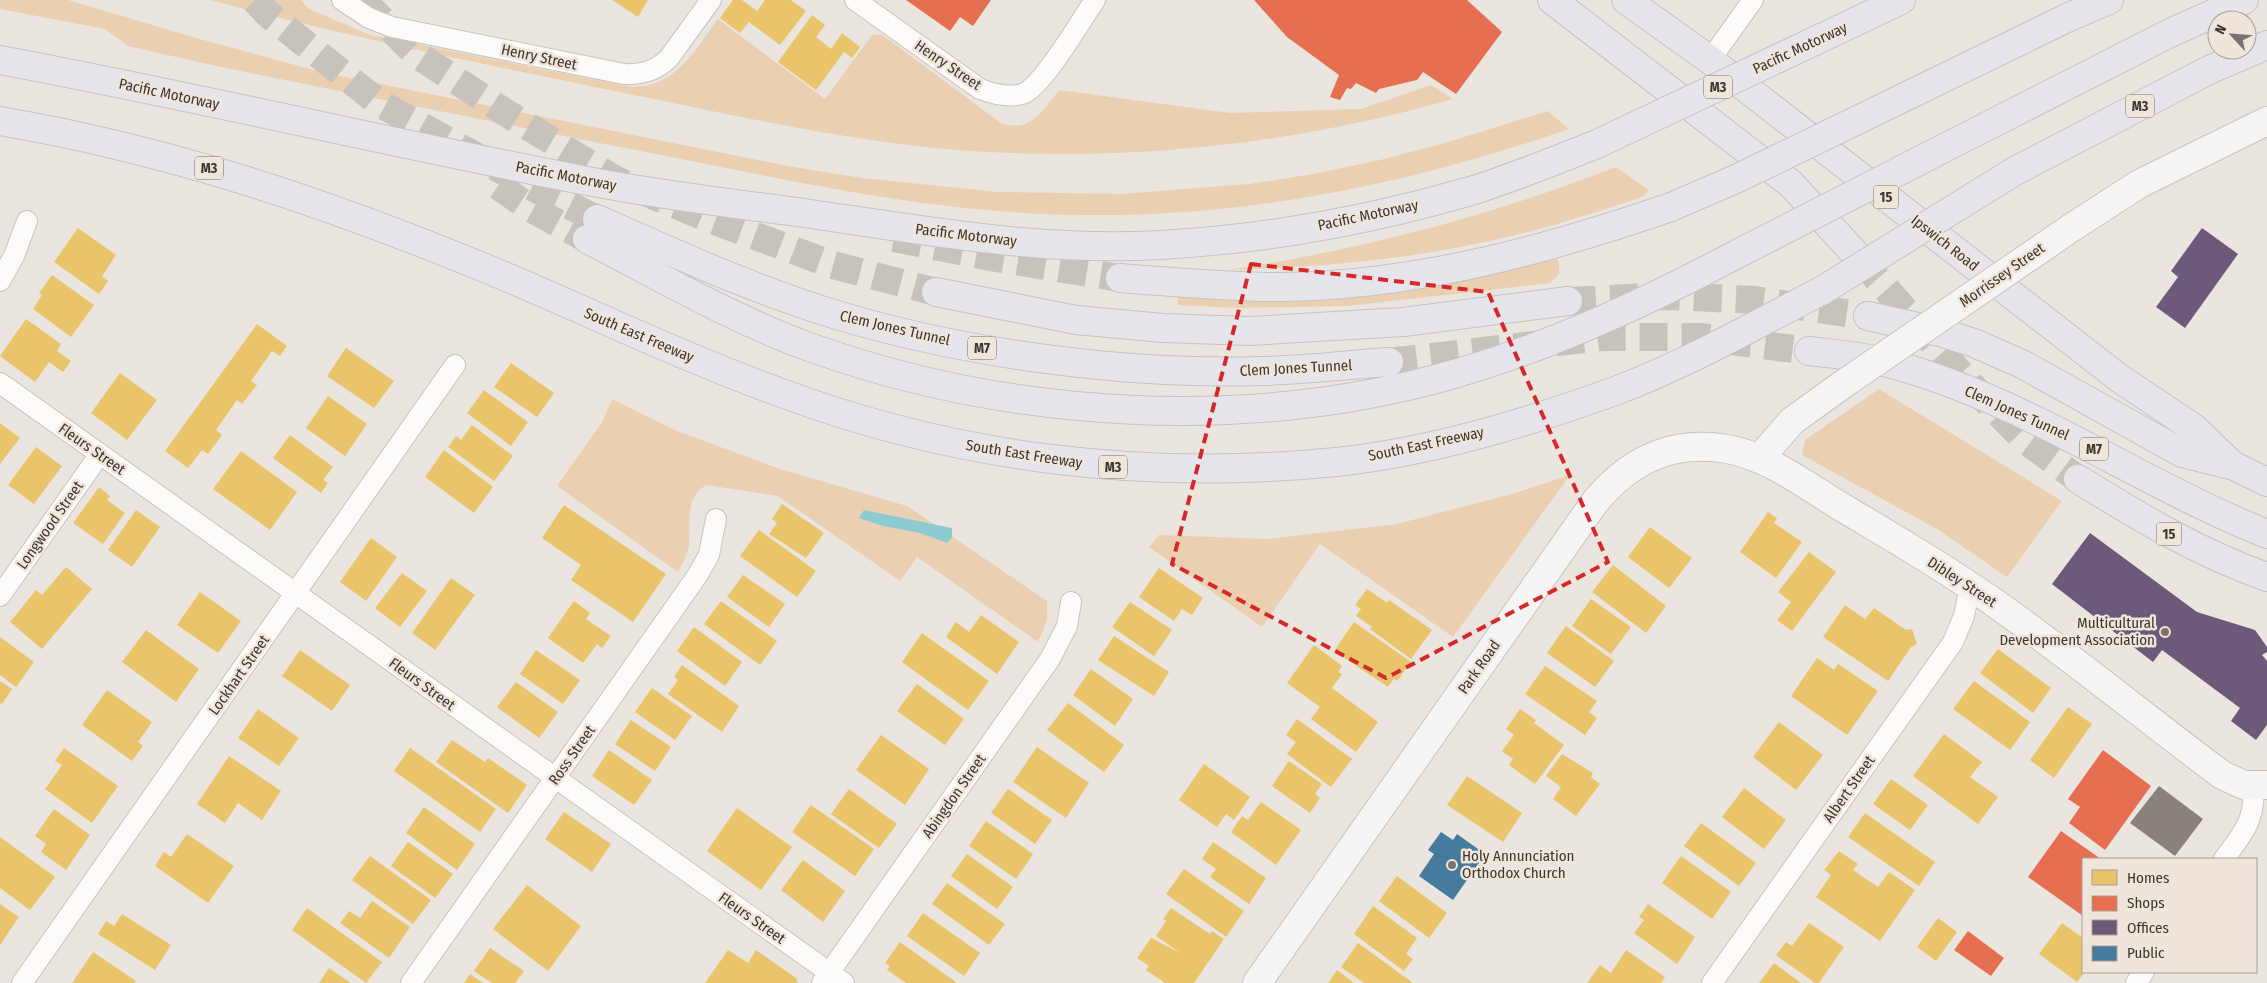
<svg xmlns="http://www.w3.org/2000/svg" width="2267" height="983" font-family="'Fira Sans Condensed',sans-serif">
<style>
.green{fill:#ead0b1}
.water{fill:#8ccbd2}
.homes{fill:#e9c46a}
.shops{fill:#e76f51}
.offices{fill:#6d597a}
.public{fill:#457b9d}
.industry{fill:#8a817c}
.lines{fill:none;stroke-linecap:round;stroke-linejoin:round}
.highway-tunnel{stroke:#c8c2bd;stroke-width:28;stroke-dasharray:28 14;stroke-linecap:butt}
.street-casing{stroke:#c8c3be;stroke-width:22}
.secondary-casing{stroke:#c8c3be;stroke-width:30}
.highway-casing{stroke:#c5c2c0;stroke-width:30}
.street{stroke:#fcfbfa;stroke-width:20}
.secondary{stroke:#f6f5f6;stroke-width:28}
.highway{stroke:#e6e5ec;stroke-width:28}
.secondary-bridge-casing{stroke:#c8c3be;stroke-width:30;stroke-linecap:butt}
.highway-bridge-casing{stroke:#c5c2c0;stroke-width:30;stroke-linecap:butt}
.secondary-bridge{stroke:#f6f5f6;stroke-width:28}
.highway-bridge{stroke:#e6e5ec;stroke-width:28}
.marked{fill:none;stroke:#d62828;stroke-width:4;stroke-dasharray:10 6;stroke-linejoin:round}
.poi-dot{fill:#79746f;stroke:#f0e5da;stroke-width:2}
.labels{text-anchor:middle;stroke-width:5;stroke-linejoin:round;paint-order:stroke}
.shield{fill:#f0e5da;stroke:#716b65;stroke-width:1}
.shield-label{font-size:14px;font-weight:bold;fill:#3b3733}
.street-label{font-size:15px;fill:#3b3733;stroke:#f0e5da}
.poi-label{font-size:15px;fill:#3b3733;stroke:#f0e5da;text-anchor:end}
</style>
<rect width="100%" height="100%" fill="#ebe5df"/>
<!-- green -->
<path class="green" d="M0,0h68l128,38 125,34 467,94 74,12 136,14 124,2 127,-10 64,-10 67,-14 65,-17 103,-32 21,18c-159,55 -318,88 -488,86 -138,-1 -275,-31 -410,-58 -152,-30 -303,-60 -455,-91l-88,-20 -23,-17 -105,-20z
M210,0h91l8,9 61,26 262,52c45,-1 61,-35 86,-68l107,80 47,-64 9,-1 120,89c29,11 42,-13 58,-33l171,23 131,-4 70,-24 22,14c-162,46 -328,64 -496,51 -114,-9 -227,-36 -338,-58 -137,-28 -273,-56 -409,-92z
M1616,167l33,23 -7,7c-43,14 -86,29 -131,39 -93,23 -187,31 -283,34 137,-21 259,-53 388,-103z
M1556,256l3,6v12l-9,9 -203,23 -111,2 -58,-3v-9z
M1879,389l183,112 -55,76 -70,-48 -135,-74 3,-15z
M612,399l65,32 103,38 127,37 140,95v19l-9,22 -121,-85 -17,24 -122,-85 -72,-11c-25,16 -13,42 -18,66 -2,7 -7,15 -10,21l-121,-86 45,-64z
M1570,475l-117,162 -133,-93 -58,83 -113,-80 10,-12 109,4 129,-15 115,-30z"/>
<!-- water -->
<path class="water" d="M864,510l88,18v9l-5,6 -27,-10 -37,-7 -24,-8z"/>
<!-- homes -->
<path class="homes" d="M612,0h36l-10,17z
M733,0h9l15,11 8,-11h26l15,11 -26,34 -31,-23 -9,11 -20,-15z
M812,15l13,10 -9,12 15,12 11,-16 18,14 -8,11 -8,-6 -28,38 -38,-28z
M78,228l38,27 -14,21 6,5 -9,13 -45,-32z
M52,275l42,30 -23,32 -38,-28 9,-14 -3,-2z
M26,319l35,25 -4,7 14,10 -8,11 -14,-10 -14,20 -35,-26z
M257,324l30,22 -7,10 -8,-5 -21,30 6,4 -15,19 -5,-4 -21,30 6,5 -14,19 -6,-4 -14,18 -23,-17z
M346,348l48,33 -20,27 -47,-32z
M511,363l43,30 -17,24 -43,-30z
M120,373l37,27 -30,40 -36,-27z
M484,390l44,32 -17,24 -44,-33z
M328,396l39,28 -22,32 -39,-28z
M0,423l20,15 -20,26z
M472,425l41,31 -19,25 -46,-34 8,-11 5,4z
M290,435l43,32 -10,13 5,3 -7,10 -48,-35z
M36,447l26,19 -28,38 -26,-19z
M444,450l49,37 -19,26 -49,-36z
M241,451l56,41 -27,38 -57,-41z
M99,487l11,9 -3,4 18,13 -22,31 -30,-21z
M782,504l42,29 -18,25 -37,-24 8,-11 -5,-4z
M564,505l102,69 -33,48 -62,-42 10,-15 -39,-27z
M136,510l24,17 -28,40 -24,-17z
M1768,512l9,6 -3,5 28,19 -26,36 -36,-26z
M1650,527l42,31 -23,30 -41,-31z
M759,530l57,41 -19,26 -57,-41z
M371,538l26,19 -31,44 -26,-19z
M1809,552l27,20 -44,59 -15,-11 14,-18 -13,-10z
M1613,565l53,41 -20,27 -54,-41z
M66,567l26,22 -50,60 -32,-27 26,-32 6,5z
M1159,568l44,30 -11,17 -10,-6 -8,12 -35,-24z
M402,573l25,18 -27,36 -25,-19z
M743,575l42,29 -16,23 -42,-30z
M451,578l24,17 -40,55 -23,-17z
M1367,589l20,14 2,-3 43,30 -21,29 -41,-30 2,-2 -16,-11 5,-7 -6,-4z
M200,592l41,29 -23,32 -41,-28z
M1591,599l40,28 -20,27 -39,-28z
M574,601l16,12 -4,6 25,17 -9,12 -5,-4 -14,19 -35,-25z
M721,601l56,40 -17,24 -56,-41z
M1130,602l42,28 -18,26 -42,-29z
M1845,605l20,14 9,-11 32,22 6,-1 5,15 -6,3 -23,34 -65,-44z
M981,615l38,27 -22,32 -51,-37 10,-15 13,10z
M1354,622l57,40 -14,19 -3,-3 -6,9 -54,-36z
M1566,626l48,35 -19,26 -48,-34z
M694,627l48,35 -17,24 -48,-35z
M146,630l53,39 -23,33 -54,-40z
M922,633l67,48 -21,29 -66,-48z
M1114,636l55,36 -15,24 -56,-36z
M0,637l34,25 -18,25 -16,-12z
M1314,645l28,21 -4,6 4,2 -10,14 46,34 -22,30 -45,-33 9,-12 -33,-24z
M1998,649l53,39 -18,25 -53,-40z
M300,650l50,35 -18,26 -50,-35z
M536,650l44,30 -17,24 -43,-30z
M1817,658l17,12 4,-6 40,27 -31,44 -56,-39z
M682,665l57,41 -17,26 -54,-38 10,-14 -4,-3z
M1545,666l52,35 -8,11 8,6 -12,17 -60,-41z
M1091,669l42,30 -18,27 -42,-31z
M0,681l12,8 -10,15 -2,-1z
M1974,681l56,41 -20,28 -57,-41z
M516,682l42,30 -19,26 -42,-31z
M917,684l47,35 -19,26 -48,-34z
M652,688l40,28 -17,24 -40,-28z
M107,690l45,32 -14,20 5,4 -11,15 -50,-36z
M1068,703l56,42 -20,27 -57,-42z
M2068,707l24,17 -38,54 -24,-18z
M258,709l41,29 -20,28 -41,-28z
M1520,709l16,11 -2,3 30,22 -29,39 -26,-19 4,-6 -11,-8 12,-16 -8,-6z
M1297,719l55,40 -21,28 -44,-33 9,-12 -10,-7z
M631,720l40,27 -16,24 -40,-27z
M1779,722l44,33 -27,35 -43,-33z
M1944,734l38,28 -12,15 28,20 -20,27 -65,-48z
M881,735l48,34 -24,36 -49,-35z
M452,740l33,22 3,-4 39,27 -19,28 -72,-51z
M1037,747l52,36 -23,35 -53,-36z
M64,748l54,38 -26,37 -47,-34 17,-24 -7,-4z
M410,748l86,61 -16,23 -86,-61z
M609,750l43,30 -18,25 -42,-29z
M1562,754l31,19 -2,4 9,7 -24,32 -23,-17 8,-12 -15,-11z
M229,756l52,35 -19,29 -24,-17 -13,20 -28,-19z
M1289,761l33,23 -7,10 5,4 -10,15 -38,-27z
M1204,764l46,33 -16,23 -8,-6 -9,13 -38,-27z
M1467,776l55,37 -19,29 -56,-37z
M1891,779l37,26 -18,25 -37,-26z
M1744,788l42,32 -22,29 -42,-32z
M849,789l48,35 -18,24 -48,-34z
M1008,789l44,31 -17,24 -44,-31z
M1261,802l40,28 -25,35 -45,-33 11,-16 6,4z
M811,805l63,44 -19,27 -63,-44z
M424,807l51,37 -18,26 -51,-37z
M737,808l55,39 -31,43 -54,-39z
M54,809l36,26 -24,35 -25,-18 5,-8 -11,-8z
M564,812l47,32 -19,28 -47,-33z
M1865,813l70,49 -16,24 -71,-49z
M986,821l47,33 -17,25 -47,-33z
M1701,823l55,40 -17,23 -55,-40z
M187,834l47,32 -26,37 -53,-37 9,-14 7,5z
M0,837l55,40 -25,33 -30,-22z
M408,842l45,32 -18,24 -44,-32z
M1213,842l53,36 -17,26 -39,-27 6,-8 -14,-10z
M1839,851l19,13 -5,6 25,17 11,-15 26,18 -35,51 -64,-44 15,-22 -7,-5z
M967,854l46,33 -16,22 -46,-33z
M370,856l61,44 -18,24 -61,-44z
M1681,856l50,36 -19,27 -50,-36z
M803,860l42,31 -22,31 -42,-32z
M1184,869l60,42 -18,26 -60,-43z
M1397,876l50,37 -18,25 -50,-37z
M947,883l58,41 -16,21 -57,-41z
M527,885l54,41 -33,45 -55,-42z
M372,901l38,26 -21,31 -49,-35 9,-12 11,7z
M0,904l19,13 -19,28z
M1648,904l47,33 -18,27 -43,-31 10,-13 -5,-3z
M1373,906l44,32 -11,16 7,5 -9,12 -50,-37z
M307,908l75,54 -16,21 -74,-53z
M1171,908l39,26 2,-3 12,8 -30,44h-29l-19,-13 3,-4 -12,-8 14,-20 29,15 -24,-17 10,-15 -3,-2z
M923,913l57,40 -16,23 -57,-40z
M122,914l49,31 -16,25 -57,-36 8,-13 8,5z
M1938,918l19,14 -21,29 -19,-14z
M1809,923l35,24 -25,36h-4l-39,-28 10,-13 6,4z
M2062,923l21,15 2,34 -8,10 -38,-28z
M900,942l57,41h-51l-19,-13 3,-4 -5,-3z
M1358,943l55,40h-49l-23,-16z
M490,948l34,23 -9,12h-23l-18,-12z
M728,950l20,13 8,-13 40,28 2,5h-93z
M1626,950l39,27 -4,6h-74l13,-18 11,8z
M93,952l43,29 -2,2h-62z
M1774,963l27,20h-42z
M329,968l22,15h-32z
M1337,970l17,13h-26z
M470,974l13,9h-19z"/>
<!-- shops -->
<path class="shops" d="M906,0h85l-18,26 -13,-9 -10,14z
M1254,0h213l35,32 -46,62 -33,-22 -6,8 -38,9 -3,4 -20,-10 -5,6 -4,-1 -7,12 -10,-3 9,-22 -52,-38z
M2103,750l48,36 -46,64 -36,-27 11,-16 -12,-8z
M2061,831l40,28h-18v57l-55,-39z
M1968,931l36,27 -13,18 -37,-26z"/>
<!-- offices -->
<path class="offices" d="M2202,228l36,26 -53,74 -29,-21 22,-30 -7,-6z
M2090,533l107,79 58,18 12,17v5l-5,3 5,6v64l-11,15 -25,-19 9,-13 -78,-58 -9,12 -101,-78z"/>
<!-- public -->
<path class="public" d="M1441,832l12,8 4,-6 28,20 -32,46 -34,-24 15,-22 -6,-4z"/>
<!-- industry -->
<path class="industry" d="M2159,786l44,33 -28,37 -45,-33z"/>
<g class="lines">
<!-- highway-tunnel -->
<path class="highway-tunnel" d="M255,0l13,14 111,89 159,87 59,29
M362,0l54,54 87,57 113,69 91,38 126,47 103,27
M498,186l34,23 55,30
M894,238l96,19 130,21
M1859,258l106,121 60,61 53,39
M1568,301l102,-5 84,4 114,16
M1389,362l213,-25h98l109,14"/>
<!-- street casing -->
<g class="street-casing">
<path id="street" d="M342,0l27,18 23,9 232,47c18,1 32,-3 45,-16l42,-58
M855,0l125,89c13,5 28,9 42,5 21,-7 59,-74 73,-94
M1710,60l43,-60
M0,281l14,-25 13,-35
M0,383l844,600
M0,596l100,-142
M2224,859c19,-26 32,-39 29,-73
M22,983l433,-618
M411,983l286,-407 12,-21 7,-36
M822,983l228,-324 17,-33 4,-24
M1712,983l241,-341 11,-26 6,-30
M2136,983l8,-11"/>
</g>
<!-- secondary casing -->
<g class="secondary-casing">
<path id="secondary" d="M2071,228l68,-44 128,-63
M1759,459l33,-38 50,-36
M1257,983l338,-481c33,-40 73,-61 126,-54 46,6 85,38 124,61 52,31 105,62 154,97 76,54 148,113 223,169l22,10h23"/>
</g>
<!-- highway casing -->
<g class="highway-casing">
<path id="highway" d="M1552,0l239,184 68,74
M1626,0l84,60 409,318 76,51 37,36 35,17
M1838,30l63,-30
M0,60c198,37 395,84 593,122 72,14 146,22 218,32 116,17 232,38 350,31 106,-6 211,-25 313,-55 41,-13 82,-30 123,-46
M1911,94l158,-77 40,-17
M0,121c170,29 327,82 487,148 97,40 192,87 292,123 178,67 368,89 557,70 95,-10 190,-39 279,-71 72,-27 140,-66 208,-101
M1958,141l212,-108 74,-33
M2015,171l194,-101 58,-25
M597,219c79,35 157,71 240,96 129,39 289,60 425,56 42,-1 85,-6 127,-9
M587,239c74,38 147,81 225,109 200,71 437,85 642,26 100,-29 193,-72 285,-121
M1120,278c49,4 98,8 147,9 140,1 273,-35 404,-80
M936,292l140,28 87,8 86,3 154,-9 165,-21
M1868,316l72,16 34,11 48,21 160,89 48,12
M1809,351c25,3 51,5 75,11 137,35 253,120 383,172
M2078,479c61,38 121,74 189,98"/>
</g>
<!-- street -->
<use href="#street" class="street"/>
<!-- secondary -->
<use href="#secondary" class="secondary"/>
<!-- highway -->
<use href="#highway" class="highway"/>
<!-- secondary-bridge casing -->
<g class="secondary-bridge-casing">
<path id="secondary-bridge" d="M1842,385l229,-157"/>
</g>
<!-- highway-bridge casing -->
<g class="highway-bridge-casing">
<path id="highway-bridge" d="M1597,144l241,-114
M1671,207l67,-29 173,-84
M1739,253l219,-112
M1823,290l192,-119"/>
</g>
<!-- secondary-bridge -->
<use href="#secondary-bridge" class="secondary-bridge"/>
<!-- highway-bridge -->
<use href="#highway-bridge" class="highway-bridge"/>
</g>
<!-- marked area -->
<path class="marked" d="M1251,264l237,28 120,270 -222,116 -214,-114z"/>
<!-- markers -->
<g class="poi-dot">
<circle cx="2165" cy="632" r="5"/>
<circle cx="1452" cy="865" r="5"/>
</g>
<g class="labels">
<!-- shield labels -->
<g class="shield">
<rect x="1704" y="75.5" width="28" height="23" rx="4"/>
<rect x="2126" y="94.5" width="28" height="23" rx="4"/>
<rect x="195" y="156.5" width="28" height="23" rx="4"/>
<rect x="1873.5" y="185.5" width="25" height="23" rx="4"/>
<rect x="968" y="336.5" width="28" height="23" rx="4"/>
<rect x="2080" y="437.5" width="28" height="23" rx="4"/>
<rect x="1099" y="455.5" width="28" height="23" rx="4"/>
<rect x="2156.5" y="522.5" width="25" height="23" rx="4"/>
</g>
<g class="shield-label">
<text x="1718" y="92">M3</text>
<text x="2140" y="111">M3</text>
<text x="209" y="173">M3</text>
<text x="1886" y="202">15</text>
<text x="982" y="353">M7</text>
<text x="2094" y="454">M7</text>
<text x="1113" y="472">M3</text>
<text x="2169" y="539">15</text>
</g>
<!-- street labels -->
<g class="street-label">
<text transform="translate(1800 48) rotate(-25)" y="5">Pacific Motorway</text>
<text transform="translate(539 57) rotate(12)" y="5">Henry Street</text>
<text transform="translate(948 65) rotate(34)" y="5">Henry Street</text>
<text transform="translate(169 94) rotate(12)" y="5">Pacific Motorway</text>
<text transform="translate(566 176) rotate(11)" y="5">Pacific Motorway</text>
<text transform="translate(1368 215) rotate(-12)" y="5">Pacific Motorway</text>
<text transform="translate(966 235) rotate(7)" y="5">Pacific Motorway</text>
<text transform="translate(1945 243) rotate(38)" y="5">Ipswich Road</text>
<text transform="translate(2002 275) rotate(-35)" y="5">Morrissey Street</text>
<text transform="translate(895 328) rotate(13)" y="5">Clem Jones Tunnel</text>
<text transform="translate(639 335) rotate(23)" y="5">South East Freeway</text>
<text transform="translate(1296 368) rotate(-3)" y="5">Clem Jones Tunnel</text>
<text transform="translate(2017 413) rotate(24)" y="5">Clem Jones Tunnel</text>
<text transform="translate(1426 444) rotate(-12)" y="5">South East Freeway</text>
<text transform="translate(92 449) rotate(35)" y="5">Fleurs Street</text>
<text transform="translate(1024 454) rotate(9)" y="5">South East Freeway</text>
<text transform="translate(50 525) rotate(-55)" y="5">Longwood Street</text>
<text transform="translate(1962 582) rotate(33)" y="5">Dibley Street</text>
<text transform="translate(1479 667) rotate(-55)" y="5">Park Road</text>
<text transform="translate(239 675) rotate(-55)" y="5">Lockhart Street</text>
<text transform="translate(422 684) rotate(36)" y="5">Fleurs Street</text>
<text transform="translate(572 755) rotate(-55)" y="5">Ross Street</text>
<text transform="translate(1849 789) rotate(-55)" y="5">Albert Street</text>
<text transform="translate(954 796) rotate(-55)" y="5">Abingdon Street</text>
<text transform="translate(752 918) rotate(35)" y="5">Fleurs Street</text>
</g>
<!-- poi labels -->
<g class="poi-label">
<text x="2155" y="628">Multicultural<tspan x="2155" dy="17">Development Association</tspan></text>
<text x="1462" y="861" text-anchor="start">Holy Annunciation<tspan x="1462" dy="17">Orthodox Church</tspan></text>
</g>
</g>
<!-- legend -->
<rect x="2082" y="858" width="175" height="115" fill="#f0e5da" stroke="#a89f97"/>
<rect x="2092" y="870" width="25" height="15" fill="#e9c46a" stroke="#a89f97"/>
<text x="2127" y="883" font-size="15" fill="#3b3733">Homes</text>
<rect x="2092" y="896" width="25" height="15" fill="#e76f51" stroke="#a89f97"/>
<text x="2127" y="908" font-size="15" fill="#3b3733">Shops</text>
<rect x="2092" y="920" width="25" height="15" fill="#6d597a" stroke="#a89f97"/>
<text x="2127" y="933" font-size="15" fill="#3b3733">Offices</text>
<rect x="2092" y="946" width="25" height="15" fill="#457b9d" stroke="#a89f97"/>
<text x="2127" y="958" font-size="15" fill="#3b3733">Public</text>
<!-- north arrow -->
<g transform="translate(2232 35) rotate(296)"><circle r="24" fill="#f0e5da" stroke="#a89f97"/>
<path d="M0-4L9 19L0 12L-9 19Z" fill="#79746f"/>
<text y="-8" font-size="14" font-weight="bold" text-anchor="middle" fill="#3b3733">N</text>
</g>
</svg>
